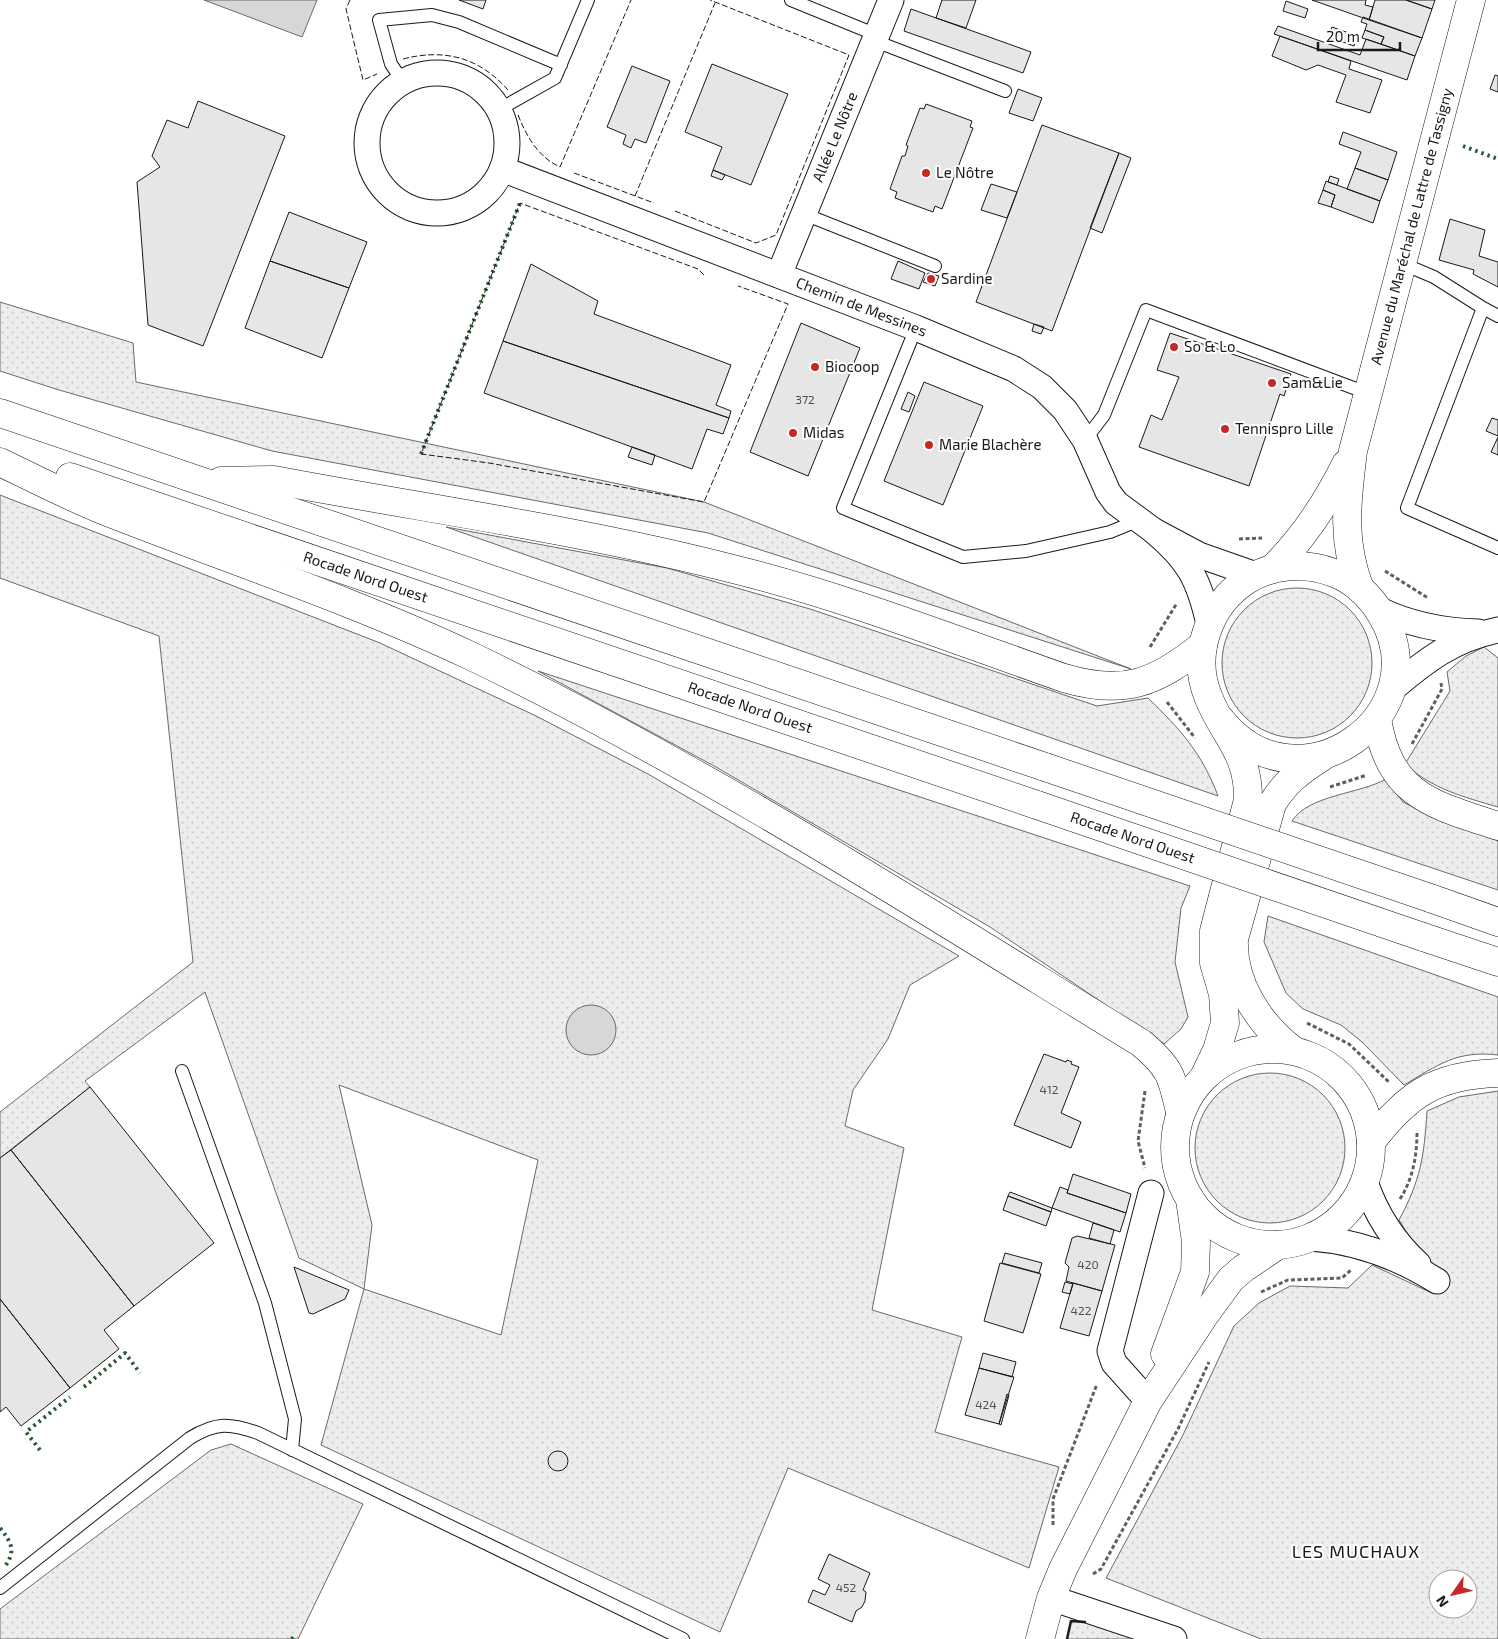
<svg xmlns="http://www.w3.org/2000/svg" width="1498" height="1639" font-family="'Exo 2',sans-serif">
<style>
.grass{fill:url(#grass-dots);stroke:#6a6a6a;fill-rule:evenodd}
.water{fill:#d7d7d7;stroke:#6a6a6a}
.building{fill:#e6e6e6;stroke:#1a1a1a}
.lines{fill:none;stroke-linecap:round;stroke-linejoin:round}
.service-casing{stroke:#1a1a1a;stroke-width:14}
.minor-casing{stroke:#1a1a1a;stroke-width:27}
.secondary-casing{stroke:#1a1a1a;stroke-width:29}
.trunk-casing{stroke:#1a1a1a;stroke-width:29}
.path{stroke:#5f5f5f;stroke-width:3;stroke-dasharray:4 2.5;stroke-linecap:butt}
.service{stroke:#fff;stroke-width:12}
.minor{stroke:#fff;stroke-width:25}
.secondary{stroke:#fff;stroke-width:28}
.trunk{stroke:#fff;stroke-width:28}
.trunk-bridge-casing{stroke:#1a1a1a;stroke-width:29;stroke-linecap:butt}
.trunk-bridge{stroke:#fff;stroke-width:28}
.hedge{stroke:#2b5a34;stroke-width:4;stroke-dasharray:2.5 4;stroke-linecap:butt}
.fence{stroke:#1a1a1a;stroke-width:1;stroke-dasharray:6 2.5;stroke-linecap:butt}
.wall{stroke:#1a1a1a;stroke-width:2.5}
.poi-dot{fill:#c62828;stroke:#fff;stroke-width:2}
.labels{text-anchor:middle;stroke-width:4;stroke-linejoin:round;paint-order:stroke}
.number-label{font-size:12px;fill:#4d4d4d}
.street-label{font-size:15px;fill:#1a1a1a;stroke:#fff}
.poi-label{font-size:15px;fill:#1a1a1a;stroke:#fff;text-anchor:start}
.quarter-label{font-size:18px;letter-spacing:1px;fill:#1a1a1a;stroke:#fff}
</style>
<defs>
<pattern id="grass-dots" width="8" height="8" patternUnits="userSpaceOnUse" patternTransform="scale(1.25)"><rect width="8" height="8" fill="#ededed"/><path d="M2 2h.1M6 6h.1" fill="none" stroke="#cbcbcb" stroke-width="1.8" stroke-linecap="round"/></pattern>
</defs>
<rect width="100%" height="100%" fill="#fff"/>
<!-- grass -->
<path class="grass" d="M0,302l133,41 3,39 568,120 427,167 -423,-136 -436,-82 -213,-61 -59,-19z
M0,495l380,148 156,73 112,58 311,182 -49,29 -22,54 -35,51 -8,36 59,22 -32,162 90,27 -27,95 124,35 -30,101 -241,-100 -68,164 -399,-187 43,-156 -65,-31 -94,-266 -120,89 5,6 -90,71v-46l193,-150 -34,-326 -159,-58zM339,1085l199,75 -37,175 -137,-46 8,-64z
M446,527l221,41 143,41 287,97 51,-8c32,31 54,55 70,98z
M1222 663a75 75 0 1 1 150 0a75 75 0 1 1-150 0Z
M1484,647l14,11v149c-34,-10 -66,-18 -93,-43l45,-73 -3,-19 19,-16z
M538,671l652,215 -9,22 -6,54 13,55 -7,12 -17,15 -174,-117 -274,-160z
M1386,779l17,23 28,14 67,25v49l-206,-69c16,-26 68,-27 94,-42z
M1268,916l230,81v58c-41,-5 -60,10 -94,30l-42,-43 -21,-17 -38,-16 -17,-16 -22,-51z
M1195 1148a75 75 0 1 1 150 0a75 75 0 1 1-150 0Z
M1498,1091v548h-237l-155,-61 76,-141 52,-111 25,-23 31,-17 58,2 24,-23 62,29 7,-20 -24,-25 -18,-29c22,-41 25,-63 28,-109l32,-14zM1438,1579h30v30h-30z
M231,1444l132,60 -65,135h-298v-30l211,-159z
M1071,1621l24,2 47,16h-75z"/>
<!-- water -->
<path class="water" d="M204,0h113l-15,37z
M566 1030a25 25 0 1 1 50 0a25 25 0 1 1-50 0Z"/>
<!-- building -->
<path class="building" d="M459,0h27l-3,9z
M942,0h34l-10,28 -30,-10z
M1312,0h54l-1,5 8,2 -4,13z
M1375,0h31l26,9 -10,29 -53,-18z
M1406,0h29l-3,9z
M1286,1l22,8 -3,9 -22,-7z
M911,9l120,43 -8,21 -119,-42z
M1363,17l59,21 -7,18 -34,-12 3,-7 -19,-7 2,-6 -6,-2z
M1278,26l82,29 6,-16 49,17 -8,24 -133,-46z
M1332,27l25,9 -3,10 -25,-9z
M1365,30l19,7 -3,7 -19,-6z
M1280,36l71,25 -2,8 33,11 -12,33 -34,-11 10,-27 -28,-10 -12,5 -34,-14z
M712,64l76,30 -37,91 -38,-15 9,-23 -37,-15z
M632,66l38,15 -24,62 -11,-4 -4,9 -8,-4 3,-9 -19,-8z
M1495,75l3,1v16l-8,-3z
M1018,89l24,9 -9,23 -24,-8z
M198,101l87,35 -82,210 -55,-21 -11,-143 23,-15 -8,-11 15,-36 21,8z
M926,104l46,17 -2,6 3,1 -31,81 -7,-3 -2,6 -38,-14 2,-6 -7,-3 12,-33h3l3,-10 -2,-1 14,-37 4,1z
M1042,125l77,28 -67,178 -76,-29z
M1343,132l54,20 -9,28 -33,-12 6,-16 -22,-8z
M1119,153l12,5 -29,75 -12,-5z
M1355,168l33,12 -8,21 -33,-12z
M713,170l12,5 -3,5 -11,-4z
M1330,176l9,3 -2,6 -9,-3z
M1326,181l54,20 -7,22 -42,-16 4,-12 -12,-5z
M991,184l26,8 -10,26 -26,-8z
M1323,190l12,5 -4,12 -13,-4z
M289,212l78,30 -18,46 -79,-27z
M1450,219l35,11 -6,26 19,6v25l-25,-13 1,-4 -35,-10z
M270,261l79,27 -27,70 -77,-30z
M898,261l27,12 -6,16 -28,-10z
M531,264l67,37 -4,13 137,51 -15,40 15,6 -2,7 -226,-77z
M928,273l11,3 -4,10 -12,-4z
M801,323l59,25 -52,128 -58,-24z
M1034,324l10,3 -3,7 -9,-3z
M1170,333l121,41 -7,22 -4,-2 -31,92 -110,-39 12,-32 11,5 17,-43 -22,-7z
M503,341l226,77 -6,16 -16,-5 -15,40 -208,-76z
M924,382l59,24 -40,99 -59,-24z
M908,392l7,4 -6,16 -8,-3z
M1492,418l6,2v16l-12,-5z
M1498,437v18l-7,-3z
M632,447l23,8 -3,10 -24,-8z
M1044,1054l22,8 1,-2 5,2 -1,2 8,3 -18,46 20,9 -10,26 -57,-23z
M90,1087l124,156 -80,63 -123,-156z
M11,1150l123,156 -30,24 15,19 -49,39 -70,-89v-141z
M1073,1174l58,20 -5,19 -59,-20z
M1060,1187l8,3 -1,3 59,20 -6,19 -68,-24z
M1010,1192l42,16 -1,4 -43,-16z
M1008,1196l43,16 -5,14 -43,-16z
M1093,1223l21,7 -4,14 -21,-6z
M1077,1236l38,9 -13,46 -36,-10 3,-14 -4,-4 7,-25z
M1005,1253l37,10 -3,10 -37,-10z
M1000,1263l41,11 -18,59 -39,-12z
M294,1267l55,23 -4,9 -32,15 -4,-1z
M1065,1282l8,2 -3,10 -8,-2z
M1073,1283l29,8 -13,45 -29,-8z
M0,1299l70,89 -49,38 -15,-19 -6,5z
M983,1353l33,9 -4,15 -33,-9z
M979,1368l35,9 -15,47 -34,-9z
M1007,1394l2,1 -8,30 -2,-1z
M548 1461a10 10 0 1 1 20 0a10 10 0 1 1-20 0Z
M829,1554l41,19 -7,17 3,2 -1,9 -3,6 -6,4 -4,11 -44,-20 5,-12 12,5 5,-10 -12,-6z"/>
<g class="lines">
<!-- service casing -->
<g class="service-casing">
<path id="service" d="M791,0l86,35
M875,41l130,50
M403,82l-12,-18 -12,-44 53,-5 27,7 102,43
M498,110l57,-32 33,-78
M804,214l131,52
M1401,263l33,14 49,31
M1498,316l-15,-8 -76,200 91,40
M916,328l-73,180 120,49 63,-6 84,-19 27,-11
M1085,440l19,-25 42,-105 221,83
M182,1071l83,232 30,116 -3,31
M0,1588l190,-150c26,-16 40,-15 68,-5l425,206"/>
</g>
<!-- minor casing -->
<g class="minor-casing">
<g id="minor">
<circle cx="437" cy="143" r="70"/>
<path id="s1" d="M502,169l414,159 98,41 28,18 23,23 20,30 23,52 8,11 38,28"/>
<path id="s2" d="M779,275l112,-275"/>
<path d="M1378,609c32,16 64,22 100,23"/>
<path d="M1209,624c-10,-44 -20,-64 -55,-93l45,24 57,20"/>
<path d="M1391,690c34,-29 62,-51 107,-60"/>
<path d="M1365,1182c11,32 28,59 53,82"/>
<path d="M1310,1238c47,3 87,18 127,43"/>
<path d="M1148,1401l-34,-38 -4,-12 41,-158"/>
<path d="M1051,1598l123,41"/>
</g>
</g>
<!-- secondary casing -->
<g class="secondary-casing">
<g id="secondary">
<path d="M1272,569c31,-30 55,-67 74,-105"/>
<path id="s3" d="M1360,589c-19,-49 -13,-88 -7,-138l118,-451"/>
<circle cx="1273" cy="1147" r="98"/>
<path d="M1293,1050c-34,-26 -61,-67 -59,-111l38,-135c13,-22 28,-33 50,-47"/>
<path d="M1205,1075l12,-25 8,-27 -2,-29 -9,-31v-32l34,-131c1,-49 -25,-64 -40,-104 -17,-42 1,-92 39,-116 26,-16 58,-18 87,-7 21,8 36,23 47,41 61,99 -82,203 -160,106"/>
<path d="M1165,1354l30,-82 1,-30 -6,-43"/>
<path d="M1040,1639l11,-41 12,-29 85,-168 56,-85 27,-37 13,-11 34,-23"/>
</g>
</g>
<!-- trunk casing -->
<g class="trunk-casing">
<g id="trunk">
<path d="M0,413l1045,354"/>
<path d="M0,462c35,17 70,35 105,49 122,48 247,89 366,145 233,112 450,252 670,387 29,24 31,33 39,69"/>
<path id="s4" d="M70,477l967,328"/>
<path d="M221,481l53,-1c153,29 308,50 459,89 113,28 222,71 331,109 60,18 92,5 139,-33"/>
<path d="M1377,719c13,77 54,85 121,107"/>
<path d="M1430,898l68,24"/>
<path d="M1423,937l75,25"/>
<path d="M1371,1142c36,-48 65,-67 127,-69"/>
</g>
</g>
<!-- path -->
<path class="path" d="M1239,539l23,-1
M1385,571l43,27
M1150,647l27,-44
M1167,702l28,36
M1412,744l30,-55 -1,-6
M1330,787l37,-12
M1307,1023l42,21 41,39
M1145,1091l-7,50 7,27
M1400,1199c13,-20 17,-44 17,-67
M1261,1292l27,-12 54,-2 9,-8
M1053,1525v-26l44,-115
M1093,1574l8,-5 77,-140 31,-67"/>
<!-- service -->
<use href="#service" class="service"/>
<!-- minor -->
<use href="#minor" class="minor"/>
<!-- secondary -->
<use href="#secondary" class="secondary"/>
<!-- trunk -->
<use href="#trunk" class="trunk"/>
<!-- trunk-bridge casing -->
<g class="trunk-bridge-casing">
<g id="trunk-bridge">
<path d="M1045,767l385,131"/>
<path id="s5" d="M1037,805l386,132"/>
</g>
</g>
<!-- trunk-bridge -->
<use href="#trunk-bridge" class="trunk-bridge"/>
<!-- hedge -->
<path class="hedge" d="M1463,146l35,13
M421,454l99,-251
M84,1387l41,-34 15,20
M40,1450l-14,-18 44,-35
M0,1528c11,14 16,22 6,37
M292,1639l1,-2"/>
<!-- fence -->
<path class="fence" d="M350,0l-4,9 17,71 14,-6
M403,59c42,-11 77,-1 105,31
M518,115c9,22 20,42 42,52l71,-167
M574,173l80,30
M635,196l80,-193
M675,211l81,32 20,-8 73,-180 -139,-55
M704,275l-6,-6 -178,-66 -99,251 68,9 215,39 84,-198 -50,-18"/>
<!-- wall -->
<path class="wall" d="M1067,1639l4,-18 14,1"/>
</g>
<!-- markers -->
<g class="poi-dot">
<circle cx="926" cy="173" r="5"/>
<circle cx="931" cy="279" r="5"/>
<circle cx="1174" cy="347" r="5"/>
<circle cx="815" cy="367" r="5"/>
<circle cx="1272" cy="383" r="5"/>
<circle cx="1225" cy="429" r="5"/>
<circle cx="793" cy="433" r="5"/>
<circle cx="929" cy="445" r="5"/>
</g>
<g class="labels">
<!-- number labels -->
<g class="number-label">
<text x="805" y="404">372</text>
<text x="1049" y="1094">412</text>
<text x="1088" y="1269">420</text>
<text x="1081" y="1315">422</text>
<text x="986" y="1409">424</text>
<text x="846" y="1592">452</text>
</g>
<!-- street labels -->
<g class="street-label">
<text dy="5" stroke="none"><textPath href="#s2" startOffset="149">Allée Le Nôtre</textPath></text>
<text dy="5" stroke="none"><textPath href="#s3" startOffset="372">Avenue du Maréchal de Lattre de Tassigny</textPath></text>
<text dy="5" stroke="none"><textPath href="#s1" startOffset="385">Chemin de Messines</textPath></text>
<text dy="5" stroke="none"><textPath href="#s4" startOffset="312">Rocade Nord Ouest</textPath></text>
<text dy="5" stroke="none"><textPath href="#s4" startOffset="718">Rocade Nord Ouest</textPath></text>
<text dy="5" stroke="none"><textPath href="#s5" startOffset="101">Rocade Nord Ouest</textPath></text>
</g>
<!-- poi labels -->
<g class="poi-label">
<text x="936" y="178">Le Nôtre</text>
<text x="941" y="284">Sardine</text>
<text x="1184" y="352">So &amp; Lo</text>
<text x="825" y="372">Biocoop</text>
<text x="1282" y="388">Sam&amp;Lie</text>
<text x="1235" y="434">Tennispro Lille</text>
<text x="803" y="438">Midas</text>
<text x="939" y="450">Marie Blachère</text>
</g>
<!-- quarter labels -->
<g class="quarter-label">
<text x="1356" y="1558">LES MUCHAUX</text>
</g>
</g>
<!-- north arrow -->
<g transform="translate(1453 1594) rotate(236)"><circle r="24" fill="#ffffff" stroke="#a3a3a3"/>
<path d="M0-4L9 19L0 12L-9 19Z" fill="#c62828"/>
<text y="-8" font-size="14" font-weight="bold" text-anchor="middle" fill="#1a1a1a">N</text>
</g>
<!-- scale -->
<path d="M1318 42v8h82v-8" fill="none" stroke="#1a1a1a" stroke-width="2.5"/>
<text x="1326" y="42" font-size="15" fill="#1a1a1a" stroke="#ffffff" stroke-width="4" paint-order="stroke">20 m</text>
</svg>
